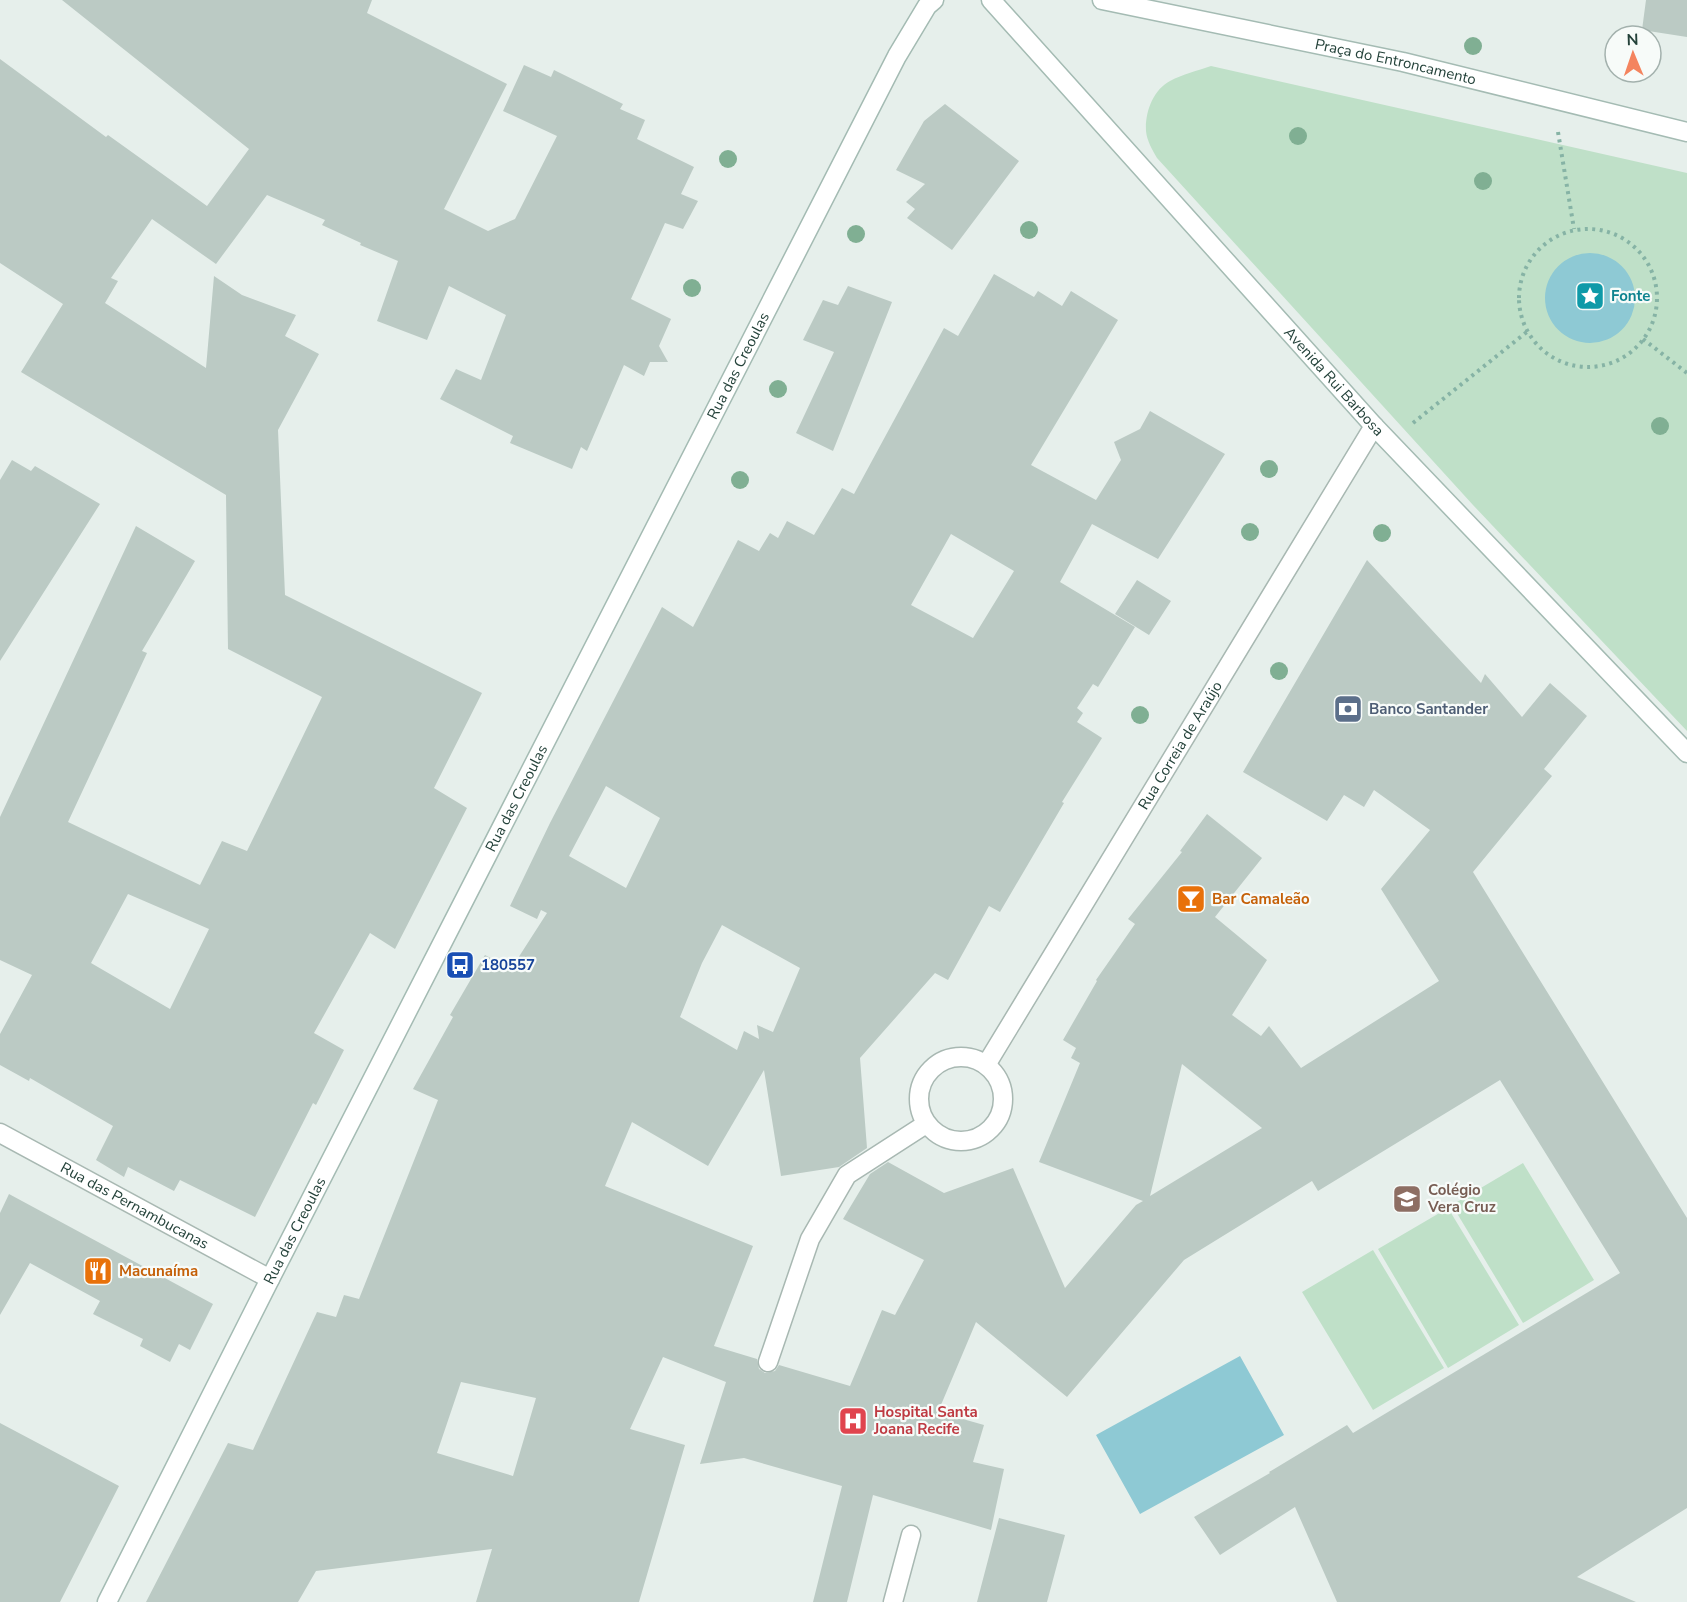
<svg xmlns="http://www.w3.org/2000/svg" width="1687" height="1602" font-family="'Nunito Sans',sans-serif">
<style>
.green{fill:#bfe0c8}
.water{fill:#8ec9d4}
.building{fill:#bbcac4;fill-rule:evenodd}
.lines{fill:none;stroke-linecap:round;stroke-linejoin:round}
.service-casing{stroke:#a8b8b2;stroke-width:21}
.minor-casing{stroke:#a8b8b2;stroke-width:21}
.tertiary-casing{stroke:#a8b8b2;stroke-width:21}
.secondary-casing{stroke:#a4bbb3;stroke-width:21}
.path{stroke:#86b3a5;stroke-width:4;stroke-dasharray:3 4.5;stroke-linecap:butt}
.service{stroke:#fff;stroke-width:18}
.minor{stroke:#fff;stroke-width:18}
.tertiary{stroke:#fff;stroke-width:18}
.secondary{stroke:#fff;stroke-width:18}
.tree{fill:#80af93}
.labels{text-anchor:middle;stroke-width:4.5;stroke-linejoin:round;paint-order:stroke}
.street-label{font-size:15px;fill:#24423a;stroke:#f7fbf9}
.culture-label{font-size:15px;font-weight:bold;fill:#0d838f;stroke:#f7fbf9;text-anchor:start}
.service-label{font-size:15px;font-weight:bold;fill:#4e5e75;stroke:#f7fbf9;text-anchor:start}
.food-label{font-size:15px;font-weight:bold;fill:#c56008;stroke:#f7fbf9;text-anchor:start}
.transit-label{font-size:15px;font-weight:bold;fill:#164399;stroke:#f7fbf9;text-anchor:start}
.education-label{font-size:15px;font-weight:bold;fill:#785e54;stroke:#f7fbf9;text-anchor:start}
.health-label{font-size:15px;font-weight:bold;fill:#be3a42;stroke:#f7fbf9;text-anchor:start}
</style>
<rect width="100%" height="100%" fill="#e6efeb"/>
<!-- green -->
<path class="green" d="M1211,66l476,107v558l-214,-226 -316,-347c-5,-9 -10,-17 -11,-27 -1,-19 7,-41 24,-50 13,-7 27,-10 41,-15z
M1523,1163l71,117 -71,43 -71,-118z
M1448,1208l71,117 -71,43 -70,-119z
M1373,1250l71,118 -71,42 -71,-118z"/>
<!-- water -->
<path class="water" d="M1545 298a45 45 0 1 1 90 0a45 45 0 1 1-90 0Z
M1240,1356l44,79 -144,79 -44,-79z"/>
<!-- building -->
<path class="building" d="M62,0h310l-5,13 140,71 -63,125 44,22 27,-12 42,-83 -54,-25 21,-46 27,12 3,-7 69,34 -3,5 25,11 -8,19 57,28 -13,27 17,7 -15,28 -18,-6 -34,76 40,20 -12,27 9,16h-18l-6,14 -20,-11 -37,86 -6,-4 -9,22 -62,-26 3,-7 -73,-37 16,-30 25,11 25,-65 -57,-29 -22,54 -50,-19 21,-60 -38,-16 1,-2 -39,-18 3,-5 -58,-25 -51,69 -64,-45 -41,59 7,3 -13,22 101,65 8,-92 28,19 54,20 -11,21 34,18 -41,76 7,165 197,98 -48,95 33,20 -72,141 -25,-16 -56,100 30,17 -28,55 -3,-2 -58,114 -75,-37 -6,11 -46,-24 -4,10 -28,-17 17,-34 -83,-48 -1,3 -29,-16v-31l32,-59 -32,-15v-143l136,-291 59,35 -53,90 5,2 -79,169 132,63 22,-44 25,10 75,-154 -94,-48 -2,-154 -205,-123 42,-68 -63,-41v-204l106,78 2,-2 99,71 42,-57zM128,894l81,35 -39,80 -79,-46z
M1646,0h41v37l-45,-7z
M945,104l74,57 -67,89 -45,-32 8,-9 -9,-7 19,-18 -29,-14 28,-49z
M994,274l40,23 4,-6 24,15 9,-15 47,29 -87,145 65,35 25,-40 -7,-18 26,-13 10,-18 75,43 -67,105 -66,-35 -32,58 75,45 -37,60 -5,-3 -16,24 6,5 -6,9 25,16 -40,64 2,1 -64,109 -11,-6 -41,74 -13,-7 -75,85 7,90 -28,19 -58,9 -17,-106 -56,96 -76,-44 -27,64 148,60 -39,100 43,13 2,10 6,4 10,-2 4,-6 71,21 32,-76 13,5 29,-55 -81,-41 27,-45 18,-12 56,31 69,-25 52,120 71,-83 7,-4 -104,-39 41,-99 -9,-5 5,-10 -13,-8 34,-59 -1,-1 39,-56 -7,-5 54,-67 -2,-1 27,-37 55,44 -47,59 52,43 -35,55 29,21 8,-10 32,42 138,-87 -58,-92 49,-59 -56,-40 -10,17 -20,-12 -17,26 -84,-49 124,-212 114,123 4,-9 37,43 28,-34 37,33 -43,53 8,7 -79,96 214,346v290l-110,69 59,25h-299l-42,-95 -75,48 -26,-38 76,-44 -1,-1 78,-47 6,8 267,-160 -120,-193 -182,111 -6,-10 -128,79 -117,137 -91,-75 -38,90 46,13 -11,37 31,7 -13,61 -118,-35 -26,107h-34l29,-116 -98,-28 -44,6 26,-82 -63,-25 -33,72 55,16 -46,157h-163l16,-53 -176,22 -18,31h-152l82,-159 25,7 64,-138 19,5 8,-22 15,4 79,-199 -25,-11 40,-72 -3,-2 35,-60 26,14 36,-56 -6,-3 -4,9 -27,-13 40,-83 112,-216 31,20 45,-87 21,11 11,-18 8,5 9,-17 27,14 28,-47 12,6 90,-166 14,8zM951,534l63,37 -41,67 -62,-33zM606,786l54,32 -34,70 -57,-32zM722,925l78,43 -27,64 -16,-7 2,14 -15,-8 -7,19 -57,-33 22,-54zM1182,1064l80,64 -112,68zM461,1382l75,16 -23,78 -76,-23z
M848,286l44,16 -59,149 -37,-18 38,-81 -31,-12 20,-40 15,5z
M12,460l19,11 4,-5 65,38 -100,157v-181z
M1137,580l34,21 -22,34 -34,-21z
M9,1194l204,110 -23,46 -11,-6 -9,18 -30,-16 3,-7 -50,-25 7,-13 -70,-38 -30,52v-102z
M0,1423l119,63 -59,116h-60z
M999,1518l66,17 -18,67h-70z"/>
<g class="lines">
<!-- service casing -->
<g class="service-casing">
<path id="service" d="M768,1362l42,-123 37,-64 79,-51
M893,1602l18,-67"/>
</g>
<!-- minor casing -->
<g class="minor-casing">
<g id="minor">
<circle cx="961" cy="1099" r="42"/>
<path id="s1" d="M986,1065l388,-639"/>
</g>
</g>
<!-- tertiary casing -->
<g class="tertiary-casing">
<g id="tertiary">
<path id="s2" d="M0,1133l270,146"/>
</g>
</g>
<!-- secondary casing -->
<g class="secondary-casing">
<g id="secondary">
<path id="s3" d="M991,0l383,426 313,327"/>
<path id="s4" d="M1102,0l301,62 284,70"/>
<path id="s5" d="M107,1602l163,-323 627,-1223 30,-50 7,-6"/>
</g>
</g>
<!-- path -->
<path class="path" d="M1558,132l16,97
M1519 298a69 69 0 1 1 138 0a69 69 0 1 1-138 0Z
M1643,339l44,34
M1413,423l115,-92"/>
<!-- service -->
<use href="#service" class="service"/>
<!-- minor -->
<use href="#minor" class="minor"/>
<!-- tertiary -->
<use href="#tertiary" class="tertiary"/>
<!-- secondary -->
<use href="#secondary" class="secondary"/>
</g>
<!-- trees -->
<g class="tree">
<circle cx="1473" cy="46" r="9"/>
<circle cx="1298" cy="136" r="9"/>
<circle cx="728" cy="159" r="9"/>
<circle cx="1483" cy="181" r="9"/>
<circle cx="1029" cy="230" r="9"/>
<circle cx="856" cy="234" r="9"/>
<circle cx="692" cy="288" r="9"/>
<circle cx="778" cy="389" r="9"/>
<circle cx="1660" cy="426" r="9"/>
<circle cx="1269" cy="469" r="9"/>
<circle cx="740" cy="480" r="9"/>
<circle cx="1250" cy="532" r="9"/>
<circle cx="1382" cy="533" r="9"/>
<circle cx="1279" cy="671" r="9"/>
<circle cx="1140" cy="715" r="9"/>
</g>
<!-- icons -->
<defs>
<g id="sight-square" transform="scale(1.5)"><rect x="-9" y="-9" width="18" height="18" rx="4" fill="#0f9aa8" stroke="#f7fbf9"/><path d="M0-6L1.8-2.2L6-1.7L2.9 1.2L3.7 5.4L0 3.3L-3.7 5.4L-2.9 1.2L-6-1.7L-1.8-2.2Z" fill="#fff"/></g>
<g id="bank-square" transform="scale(1.5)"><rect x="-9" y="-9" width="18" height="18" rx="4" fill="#5c6f8a" stroke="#f7fbf9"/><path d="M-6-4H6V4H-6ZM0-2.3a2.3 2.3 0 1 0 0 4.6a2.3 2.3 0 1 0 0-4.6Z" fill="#fff"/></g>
<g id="bar-square" transform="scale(1.5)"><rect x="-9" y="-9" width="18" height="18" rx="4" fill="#e8710a" stroke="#f7fbf9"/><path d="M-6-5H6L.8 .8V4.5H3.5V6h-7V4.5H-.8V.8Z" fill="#fff"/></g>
<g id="bus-square" transform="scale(1.5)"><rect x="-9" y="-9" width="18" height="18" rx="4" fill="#1a4fb4" stroke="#f7fbf9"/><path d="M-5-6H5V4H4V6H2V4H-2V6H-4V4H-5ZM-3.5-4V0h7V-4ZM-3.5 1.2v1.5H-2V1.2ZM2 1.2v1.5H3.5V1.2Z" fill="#fff"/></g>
<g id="school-square" transform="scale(1.5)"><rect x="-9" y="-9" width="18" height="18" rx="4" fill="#8d6e63" stroke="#f7fbf9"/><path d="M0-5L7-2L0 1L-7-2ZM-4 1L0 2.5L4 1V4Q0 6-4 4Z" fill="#fff"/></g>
<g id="restaurant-square" transform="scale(1.5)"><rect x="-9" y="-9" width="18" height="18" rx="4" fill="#e8710a" stroke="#f7fbf9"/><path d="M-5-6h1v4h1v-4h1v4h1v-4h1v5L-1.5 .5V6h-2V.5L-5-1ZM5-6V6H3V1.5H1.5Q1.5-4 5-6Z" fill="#fff"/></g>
<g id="hospital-square" transform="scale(1.5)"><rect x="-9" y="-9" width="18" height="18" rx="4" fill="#e0444e" stroke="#f7fbf9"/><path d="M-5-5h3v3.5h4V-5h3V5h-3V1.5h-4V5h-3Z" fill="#fff"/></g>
</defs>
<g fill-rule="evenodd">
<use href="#sight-square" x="1590" y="296"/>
<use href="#bank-square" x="1348" y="709"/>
<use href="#bar-square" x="1191" y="899"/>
<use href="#bus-square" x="460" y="965"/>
<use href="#school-square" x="1407" y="1199"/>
<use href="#restaurant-square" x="98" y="1271"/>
<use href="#hospital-square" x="853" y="1421"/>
</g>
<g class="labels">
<!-- street labels -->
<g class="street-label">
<text dy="5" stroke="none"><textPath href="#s4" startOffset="300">Praça do Entroncamento</textPath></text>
<text dy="5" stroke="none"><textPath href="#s5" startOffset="1388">Rua das Creoulas</textPath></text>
<text dy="5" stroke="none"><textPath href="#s3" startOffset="513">Avenida Rui Barbosa</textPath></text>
<text dy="5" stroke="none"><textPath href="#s1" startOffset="374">Rua Correia de Araújo</textPath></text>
<text dy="5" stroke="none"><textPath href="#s5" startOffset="902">Rua das Creoulas</textPath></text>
<text dy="5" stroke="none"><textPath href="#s2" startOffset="153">Rua das Pernambucanas</textPath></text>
<text dy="5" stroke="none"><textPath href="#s5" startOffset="416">Rua das Creoulas</textPath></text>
</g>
<!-- culture labels -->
<g class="culture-label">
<text x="1611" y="301">Fonte</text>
</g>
<!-- service labels -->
<g class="service-label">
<text x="1369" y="714">Banco Santander</text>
</g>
<!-- food labels -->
<g class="food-label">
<text x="1212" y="904">Bar Camaleão</text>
<text x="119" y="1276">Macunaíma</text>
</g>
<!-- transit labels -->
<g class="transit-label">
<text x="481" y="970">180557</text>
</g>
<!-- education labels -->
<g class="education-label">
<text x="1428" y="1195">Colégio<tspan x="1428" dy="17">Vera Cruz</tspan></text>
</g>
<!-- health labels -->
<g class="health-label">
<text x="874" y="1417">Hospital Santa<tspan x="874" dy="17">Joana Recife</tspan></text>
</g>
</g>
<!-- north arrow -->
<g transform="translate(1633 54) rotate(358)"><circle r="28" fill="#f7fbf9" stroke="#a3b1ad" stroke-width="1.5"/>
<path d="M0-4.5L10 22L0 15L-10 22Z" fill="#f4845f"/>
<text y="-9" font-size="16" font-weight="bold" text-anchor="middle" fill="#24423a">N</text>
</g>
</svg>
